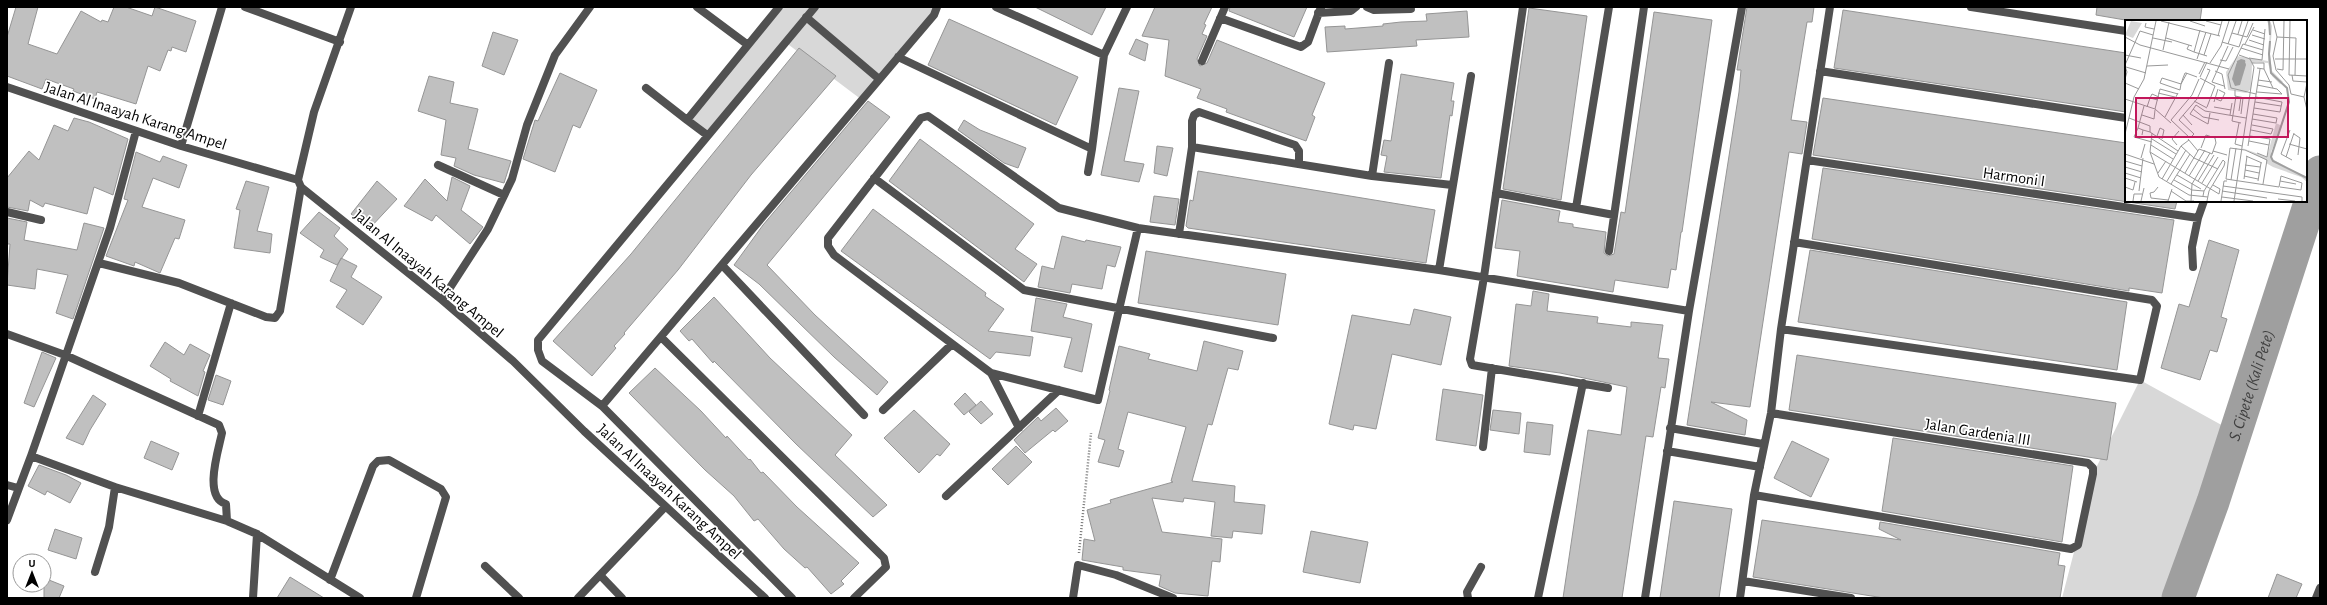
<svg xmlns="http://www.w3.org/2000/svg" width="2327" height="605" font-family="'Alegreya Sans',sans-serif">
<style>
.green{fill:#d8d8d8}
.lines{fill:none;stroke-linecap:round;stroke-linejoin:round}
.river{stroke:#9f9f9f;stroke-width:33}
.building{fill:#c0c0c0;stroke:#959595}
.path{stroke:#737373;stroke-width:2.5;stroke-dasharray:1 2;stroke-linecap:butt}
.lane{stroke:#515151;stroke-width:8}
.street{stroke:#515151;stroke-width:8}
.labels{text-anchor:middle;stroke-width:3.5;stroke-linejoin:round;paint-order:stroke}
.street-label{font-size:16px;fill:#000;stroke:#fff}
.water-label{font-size:17px;font-style:italic;fill:#404040;stroke:#fff}
.inset-river{fill:none;stroke:#9f9f9f;stroke-width:2}
.inset-road{fill:none;stroke:#999;stroke-width:1}
.view{fill:#c2185b;fill-opacity:0.15;stroke:#c2185b;stroke-width:2}
.inset-edge{fill:none;stroke:#000;stroke-width:2}
</style>
<rect width="100%" height="100%" fill="#fff"/>
<!-- green -->
<path class="green" d="M779,7h158l-75,93 -77,-58 -78,93 -20,-15z
M2140,380l96,53 -59,165h-115l34,-130z"/>
<g class="lines">
<!-- river -->
<path class="river" id="s1" d="M2178,598l35,-96 107,-330"/>
</g>
<!-- building -->
<path class="building" d="M16,7h22l-10,37 29,10 24,-43 20,11 1,-2 6,2 6,-15h12l26,9 3,-9 41,14 -10,31 -14,-5 -1,4 -3,-1 -8,21 -12,-5 -12,38 -39,-12 -2,7 -22,-8 1,-2 -28,-10 -4,10 -35,-13v-39z
M1035,7h71l-14,28z
M1155,7h57l-8,17 2,1 -4,9 5,2 -10,23 3,7 7,-3 10,-23 108,43 -13,32 3,2 -9,24 -80,-29 1,-3 -30,-11 4,-9 -36,-13 4,-36 -27,-4z
M1230,7h77l-13,30 -65,-26z
M1747,7h67l-2,15h-5l-16,98 16,2 -5,32 -13,-2 -39,255 -39,-5 36,18 -2,15 -58,-10 52,-333 2,-22h-4z
M2097,7h105l-2,14h-69l-35,-6z
M1529,8l58,8 -26,184 -58,-11z
M1843,10l283,43v59l-292,-44z
M1467,11l2,26 -53,3 1,6 -90,6 -2,-25 20,-1v3l38,-3v-2l18,-2 26,-1 -1,-7z
M1654,12l58,8 -30,212h-1l-5,38 -5,-1 -3,19 -53,-8 -2,12 -96,-16 3,-25 -25,-3 7,-48 58,11 -2,11 15,2v3l33,5 -2,21 4,3 6,-2 7,-42 4,1z
M949,19l129,58 -22,48 -128,-60z
M493,32l25,8 -14,35 -22,-9z
M1136,39l12,5 -3,17 -16,-7z
M799,48l37,28 -85,99 -73,95 -54,63 1,1 -11,12 2,2 -24,28 -39,-35 78,-87z
M560,73l37,17 -17,38 -7,-3 -18,47 -32,-13 12,-39 3,1z
M1401,74l53,9 -3,18h3l-2,15 -2,-1 -9,63 -57,-6 3,-16 -6,-1 3,-15 7,1z
M429,76l25,6 -4,21 28,6 -10,40 43,12 -7,22 -30,-8 -20,-9 2,-8 -15,-3 5,-35 -28,-9z
M1119,88l20,3 -15,70 20,3 -5,18 -38,-7z
M1823,98l303,45v58h51l-2,8 -362,-54z
M868,101l22,16 -123,148 48,50 73,67 -11,13 -43,-38 -75,-73 -25,-19 29,-40z
M74,118l15,4 39,17 -15,56 -19,-8 -7,27 -42,-11 -2,4 -13,-7 -2,11 -21,-4v-29l22,-27 10,9 15,-35 14,6z
M964,120l16,10 46,18 -8,20 -14,-5 -46,-33z
M920,139l114,85 -19,25 22,15 -13,18 -135,-101z
M1157,146l16,2 -6,28 -13,-3z
M136,152l24,10 3,-6 24,9 -8,23 -26,-10 -11,29 43,13 -6,19 -4,-1 -15,35 -25,-11 -1,4 -28,-10 22,-56 -4,-1z
M1823,168l351,52 -12,73 -33,-5v3l-317,-52z
M1198,171l237,39 -9,53 -238,-35 -2,-2 4,-26 3,1z
M452,177l18,9 -9,24 22,17 -13,17 -34,-29 -4,6 -28,-15 21,-27 22,22z
M246,181l23,6 -12,44 15,3 -2,19 -36,-5 6,-38 -4,-1z
M377,181l20,18 -28,30 -18,-15z
M1154,196l25,3 -4,26 -25,-3z
M873,209l113,84 -1,3 19,13 -16,22 45,6 -3,19 -34,-4 -6,7 -149,-108z
M319,212l21,16 -6,8 14,13 -11,16 -17,-8 4,-7 -24,-17z
M7,218l20,4 -3,18 53,10 7,-27 20,5 -31,91 -17,-6 12,-38 -31,-6 -2,20 -28,-4 3,-41h-3z
M1062,236l23,6 1,-2 35,7 -6,20 -8,-2 -5,24 -30,-5 -2,9 -32,-6 4,-21 12,3z
M2209,240l30,10 -18,67 6,2 -10,33 -7,-2 -10,30 -39,-12 18,-64 10,3z
M1810,250l317,52 -10,68 -319,-48z
M1146,251l140,23 -8,51 -140,-22z
M341,258l16,8 -6,11 31,20 -19,28 -27,-18 11,-17 -17,-9z
M1533,291l16,3 -2,17 51,6 -1,6 34,4v-5l32,3 -5,33 11,1 -4,29 -4,-1 -8,50 -7,-1 -24,162h-59l25,-168 33,5 6,-48 -67,-14 -51,-7 7,-62 15,2z
M714,297l56,61 82,77 -17,20 52,50 -14,12 -77,-73 -82,-83 -1,2 -21,-24 -3,2 -9,-10z
M1036,298l31,6 -4,13 29,7 -10,48 -18,-5 8,-29 -41,-7z
M1414,309l37,8 -10,48 -49,-11 -16,75 -22,-4 -1,5 -24,-6 23,-109 58,10z
M1204,341l39,10 -5,19 -10,-2 -16,57 -4,-1 -16,57 43,5 -1,16 31,3 -3,29 -29,-3 -1,7 -21,-2 4,-34 -31,-4 -1,4 -31,-4 10,34 60,7 -2,23 -8,-1 -4,35 -33,-3 -16,-7 2,-11 -38,-5v-3l-41,-7 2,-21 11,2 -8,-31 24,-7 -1,-3 17,-5 46,-13 -2,-1 15,-54 -58,-15 -10,37 6,2 -5,16 -21,-5 7,-22 -7,-2 12,-47 -1,-1 10,-44 31,8 -2,5 49,12z
M165,342l19,13 6,-11 20,11 -7,16 2,1 -7,24 -28,-15 1,-2 -21,-13z
M42,352l14,6 -22,49 -10,-4z
M1797,355l319,48 -9,57 -318,-50z
M655,368l46,43 25,27 1,-2 22,24 1,-1 11,14 2,-1 34,35 62,56 -18,18 3,3 -13,10 -24,-27 -2,1 -21,-19 -26,-30 -4,2 -20,-25 -29,-26 -76,-77z
M216,375l15,6 -8,24 -15,-5z
M1443,389l40,6 -7,51 -40,-6z
M965,393l11,12 -12,10 -10,-11z
M93,395l13,9 -16,26 -7,15 -17,-7z
M981,401l12,13 -12,10 -12,-12z
M1056,408l12,13 -13,11 -2,-2 -28,23 -11,-13 24,-23 3,4z
M914,410l36,34 -10,12 -3,-2 -18,19 -35,-35z
M1493,410l28,3 -2,21 -29,-4z
M1527,422l26,3 -3,30 -26,-3z
M1893,438l180,28 -11,76 -180,-31z
M151,441l28,12 -7,17 -28,-12z
M1792,441l37,18 -18,38 -37,-19z
M1016,446l16,16 -24,23 -16,-16z
M39,465l27,10 15,8 -11,20 -23,-12 -2,4 -17,-9z
M1674,501l58,8 -13,89h-59z
M1762,520l139,20 -22,-11 1,-7 180,31 -2,12 7,1 -5,32h-176l-131,-21z
M55,529l27,9 -6,21 -28,-9z
M1311,531l57,11 -8,41 -57,-11z
M2277,574l25,10 -6,14h-28z
M290,577l34,21h-47z
M44,578l20,8 -5,12h-15z"/>
<g class="lines">
<!-- path -->
<path class="path" d="M1079,553l12,-120"/>
<!-- lane -->
<path class="lane" d="M1468,598l-1,-6 14,-25"/>
<!-- street -->
<path class="street" d="M245,7l95,35
M697,7l51,38
M996,7l108,48
M1367,7l7,3 37,-1
M1523,7l-39,270 -14,82 2,6 136,23
M1971,7l155,24
M1318,13l33,-2 5,-4
M806,17l73,62
M1220,18l81,29 7,-5 13,-35
M898,57l194,92 -4,23
M1202,61l23,-54
M1820,71l306,47
M7,87l174,59 117,34 3,7 141,113 71,61 71,70 181,167
M646,88l41,32
M707,135l-20,-15 92,-113
M181,146l41,-139
M1192,147l180,29 80,9
M1092,149l12,-94 23,-48
M1807,160l391,58 6,-17
M438,165l66,30
M1372,176l17,-113
M874,178l150,112 249,48
M298,180l16,-68 37,-105
M1496,193l118,22
M1576,208l33,-201
M7,212l34,8
M1138,228l-40,172 -107,-27 -157,-118 -6,-9v-8l93,-120 7,-2 131,92 79,20 301,42 250,41
M1179,234l13,-87v-26l2,-6 5,-3 96,33 4,6v13
M1609,251l35,-244
M99,263l80,20 87,34 9,1 5,-7 21,-124
M722,265l142,150
M2193,267l-1,-20 6,-29
M1439,270l32,-194
M442,300l46,-71 24,-50 15,-54 28,-70 35,-48
M1781,329l359,51 17,-74 -5,-6 -358,-58
M7,334l58,21 154,70 3,8c-4,19 -19,64 4,71l1,17
M661,337l223,221 2,9 -32,31
M991,373l28,55
M602,406l332,-391 3,-8
M883,410l68,-65
M198,416l33,-113
M1670,428l93,16
M1483,447l9,-79
M1667,451l93,16
M7,485l11,3
M115,487l-84,-31 79,-228 26,-97
M1754,495l317,54 7,-4 15,-71v-6l-5,-5 -317,-50
M946,496l113,-106
M7,520l24,-64
M485,566l34,32
M95,572l14,-45 6,-40 112,34 30,13 103,64
M600,575l22,23
M330,580l43,-114 5,-5 11,-1 52,29 5,8 -30,101
M1743,581l108,17
M253,598l4,-64
M578,598l87,-91
M792,598l-190,-192 -60,-45 -4,-11v-10l277,-333
M1073,598l5,-33 38,10 57,23
M1538,598l45,-215
M1645,598l44,-287 53,-304
M1740,598l14,-103 17,-82 10,-84 49,-322
M2316,598l4,-10"/>
</g>
<g class="labels">
<!-- street labels -->
<g class="street-label">
<text transform="translate(136 115) rotate(18)" y="6">Jalan Al Inaayah Karang Ampel</text>
<text transform="translate(2014 176) rotate(8)" y="6">Harmoni I</text>
<text transform="translate(429 273) rotate(40)" y="6">Jalan Al Inaayah Karang Ampel</text>
<text transform="translate(1978 431) rotate(9)" y="6">Jalan Gardenia III</text>
<text transform="translate(670 491) rotate(43)" y="6">Jalan Al Inaayah Karang Ampel</text>
</g>
<!-- water labels -->
<g class="water-label">
<text dy="6" stroke="none"><textPath href="#s1" startOffset="225">S. Cipete (Kali Pete)</textPath></text>
</g>
</g>
<!-- overview -->
<g transform="translate(2125 20)">
<rect width="182" height="182" fill="#fff"/>
<path d="M6,1l11,2 -9,15 -8,-3zM142,1h3l2,5 -2,28 2,17 11,11 -3,2 -8,-8 -4,-13 -12,-1 -4,1 -1,26 -5,4 -18,-3 -2,-18 11,-16 31,5 2,-33zM111,42h10l-6,21 -5,-9zM151,103l6,3 -11,26 1,7 34,18 1,5 -6,-5 -28,-10 -7,-4v-3l-24,-12 25,9z" fill="#d8d8d8" fill-rule="evenodd"/>
<path d="M116,39l4,1 1,5 -6,20 -5,1 -3,-7 5,-18z" fill="#9f9f9f"/>
<path class="inset-river" d="M144,1l1,14M145,21l-1,13 2,19 16,15 2,14 -18,55 2,4 34,17"/>
<path class="inset-road" d="M36,1l59,15M65,1l15,5M81,1l15,4M148,1l4,16 -4,19 3,14 13,15 2,9 13,3M165,1l-1,54 18,1M21,3l-1,4 9,2M75,10l-6,22 13,4M128,10l12,4M107,13l15,4 6,-14M113,14l4,-13M127,15l13,4M93,16l4,-15M0,17l15,8 89,24M152,17l19,1 -1,37M28,18l19,4M41,18l26,8M124,20l15,5M97,22l17,5 9,-26M103,24l8,-23M120,24l9,-17M64,25l-2,4 7,3M116,28l22,7M38,30l6,-28M0,35l16,3M79,35l7,-21M124,38l13,2 3,-31M72,39l9,-27M150,39h32M95,40l6,1 7,-14M85,43l11,-17 8,-25M127,43h12v6M0,45l15,-34 13,4M0,46l2,6 -2,7M22,46l21,-1M1,47l20,6M132,48l7,1 9,19M152,49l6,1 1,-49M90,51l7,3 3,15M62,53l-6,11 -19,-6 -2,5 20,7 1,-6 2,-6 2,-5h1l11,4M74,54l6,-12M167,55l1,6 14,1M75,57l7,-15M75,58l15,8 -8,21M133,60l14,2M0,63l14,6M182,63l-3,14 3,13M99,66l-12,-4 16,-36M110,70v6l10,2M132,72l25,2 -5,-5 -20,-4M33,73l17,4M131,74l-25,-6 -3,-13 15,-31 20,6M111,76l-4,25 9,2M25,78l2,-4 7,3M0,79l30,10 16,14M91,79l5,2 4,-8 -6,-3M69,81l13,7M89,82l4,-13M130,82l26,4M22,87l3,-9 8,2M89,87l17,3M129,88l26,4 2,-10 -26,-5M30,89l5,-20 18,5M68,89l10,8 16,3M114,91l2,-14M85,93l-2,11 -18,-10 6,-9 9,6 41,7M116,94l2,-16M17,95l12,4 1,-9M58,95l9,10M105,95l2,-12M40,97l13,-24M4,98l21,8v6M127,99l24,4 1,-5 -24,-4M54,100l15,14 -4,4 -19,-18 21,-25 7,-16M54,100l18,-21 13,-29 -3,-1M114,103l-4,21 7,2M13,108l-4,9 18,5M18,110l-5,-2 6,-22M126,110l20,4 2,-5 -21,-4M165,110l-9,24 11,6M27,113l-2,19 9,25 30,18 19,2M0,114l9,-37 10,-18 12,-58M169,114l6,4 -2,17M17,115l1,-5 7,2 28,19M32,116l3,-8 4,2 -2,9M125,116l20,3 -3,18 -10,-4M27,119l24,15M63,119l10,12M124,121l20,4M164,124l18,5M26,125l22,14M52,125l-5,-6 7,-8M56,126l13,12 24,11M123,126l12,-77M76,128l5,-13 9,3 1,5 -4,11 -2,-1M88,131l14,4M25,132l69,42 1,-5 -7,-4M0,134l29,10M121,136l16,7M161,137l8,-24M16,138l4,-14M0,141l17,5M120,145l15,2M0,147l17,5M120,150l14,3M0,153l16,5M33,153l8,-12M60,153l14,-24 11,4M52,155l24,14M64,156l16,-26M119,156l14,3M0,158l12,4M37,159l19,-33 8,-6M119,159l3,-23M49,160l18,10 12,1M106,160l5,-32M42,161l19,-31M73,161l16,-26M133,161l3,-18M155,161l16,3M77,163l16,-26M46,164l19,-30M138,164l4,-24 -22,-10 -15,-2 -4,31 53,8M98,166l79,11v4M0,167l8,3 2,-8M33,167l-4,5 -4,1 1,5 17,2M154,167l2,-11 21,7 -1,7 -21,-3M14,171l4,-33M46,171l15,10h8M97,171l45,7M78,176l1,-5 19,-31 2,2 -1,4 -15,25 -2,10M97,177l31,4M153,179l17,2M8,181l1,-7h8M16,181l3,-13M43,181l4,-12M66,181l1,-17 18,-31M96,181l3,-20h3M109,181l20,-134 -4,-8 -11,-4"/>
<path class="view" d="M11,78h152v39h-152z"/>
<rect width="182" height="182" class="inset-edge"/>
</g>
<!-- border -->
<rect width="2327" height="605" fill="none" stroke="#000000" stroke-width="16"/>
<!-- north arrow -->
<g transform="translate(32 573)"><circle r="19" fill="#ffffff" stroke="#999999"/>
<path d="M0-3L7 15L0 10L-7 15Z" fill="#000000"/>
<text y="-6" font-size="11" font-weight="bold" text-anchor="middle" fill="#000000">U</text>
</g>
</svg>
